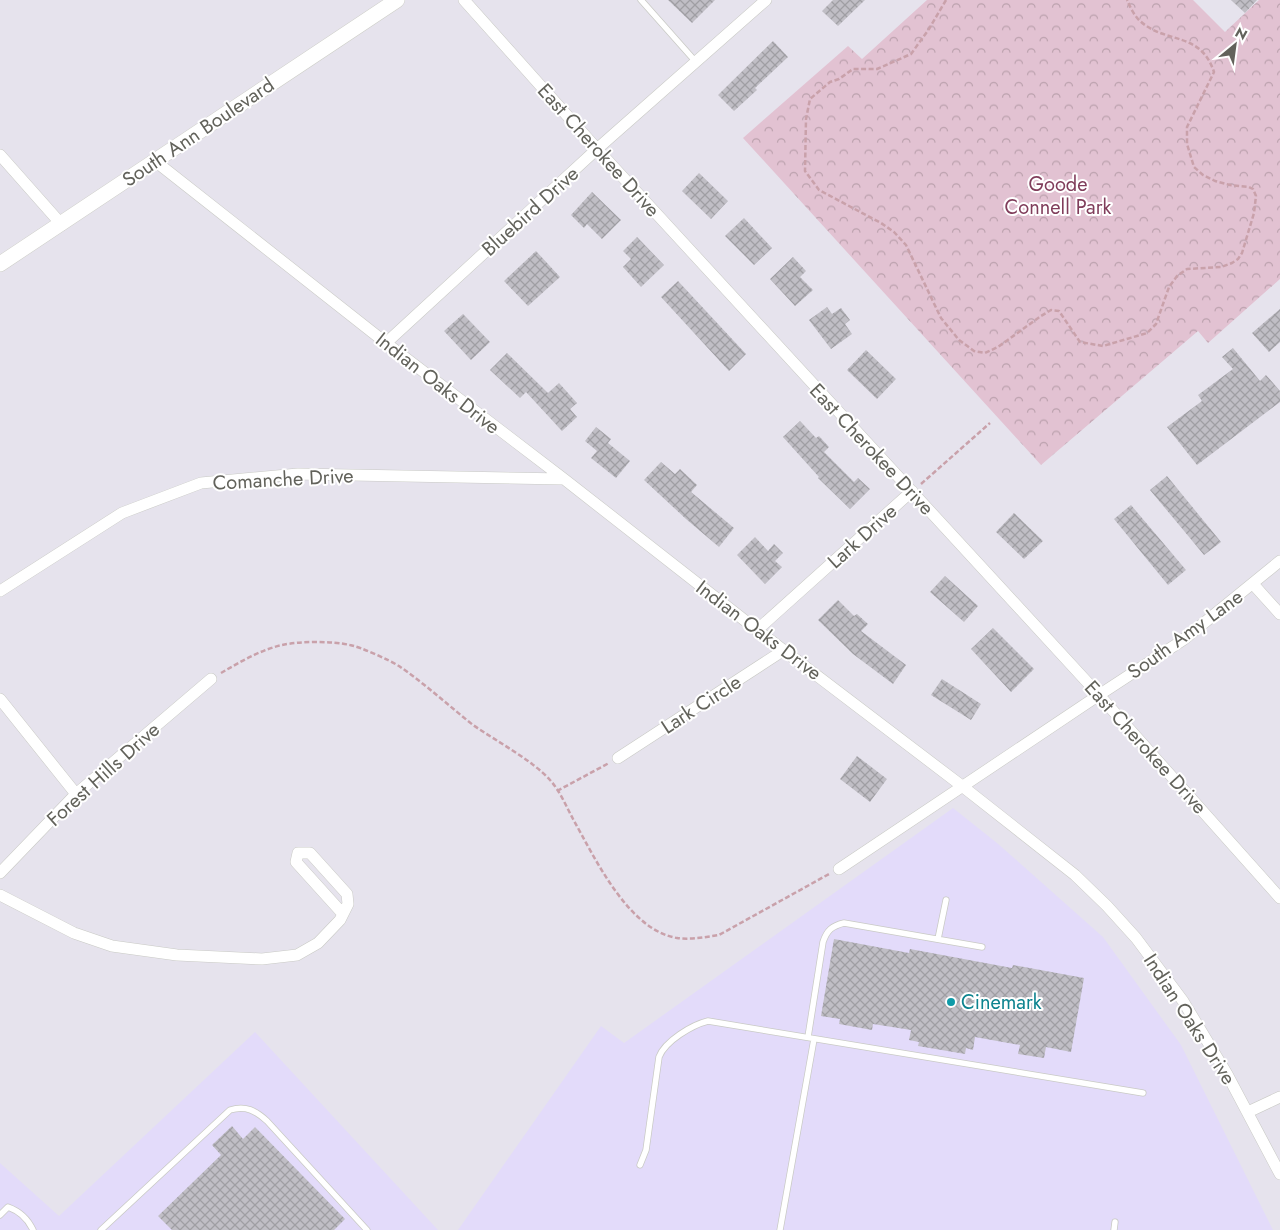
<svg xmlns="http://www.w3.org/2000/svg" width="1280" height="1230" font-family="Jost,sans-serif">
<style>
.commercial{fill:#e3dbfa}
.park{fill:url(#park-crowns)}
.building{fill:url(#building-cross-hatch)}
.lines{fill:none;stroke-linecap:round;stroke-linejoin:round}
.lane-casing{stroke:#c9cac5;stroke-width:7}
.street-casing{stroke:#c9cac5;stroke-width:12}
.secondary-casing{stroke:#cdcec7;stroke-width:16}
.path{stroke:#c9a1aa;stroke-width:2.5;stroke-dasharray:5 2.5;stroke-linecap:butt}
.lane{stroke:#fff;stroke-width:5.5}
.street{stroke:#fff;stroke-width:11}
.secondary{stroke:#fff;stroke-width:15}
.culture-dot{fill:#0f9aa8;stroke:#fff;stroke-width:2}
.labels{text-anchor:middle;stroke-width:4;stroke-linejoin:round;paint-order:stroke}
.street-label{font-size:20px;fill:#62625b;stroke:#fff}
.park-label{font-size:20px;fill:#803d5b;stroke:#fff}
.culture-label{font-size:20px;fill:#0d838f;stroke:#fff;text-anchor:start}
</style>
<defs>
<pattern id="park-crowns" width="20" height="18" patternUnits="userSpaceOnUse" patternTransform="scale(1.25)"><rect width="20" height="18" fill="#e2c2d2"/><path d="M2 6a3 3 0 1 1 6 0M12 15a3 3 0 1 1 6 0" fill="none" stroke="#bba1ad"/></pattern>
<pattern id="building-cross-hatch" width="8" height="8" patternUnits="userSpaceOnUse" patternTransform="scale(1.25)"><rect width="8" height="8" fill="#c0bec5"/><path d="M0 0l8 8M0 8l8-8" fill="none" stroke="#9f9ea3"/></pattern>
</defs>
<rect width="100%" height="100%" fill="#e6e3ed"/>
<!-- commercial -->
<path class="commercial" d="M953,808l44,35 106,94 78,108 92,185h-815l143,-204 23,17z
M255,1032l183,198h-438v-67l59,53z"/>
<!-- park -->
<path class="park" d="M927,0h266l32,32 34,-32h21v279l-72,64 -10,-12 -157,134 -298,-327 105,-92 14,13z"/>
<!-- building -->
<path class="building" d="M668,0h47l-23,23z
M833,0h32l-27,26 -16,-15z
M1231,0h26l-12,13z
M773,41l15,16 -33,31 2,2 -23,21 -16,-16z
M699,173l29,28 -17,18 -29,-28z
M592,192l29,28 -19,19 -15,-15 -3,4 -13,-13z
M744,218l28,30 -18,17 -29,-29z
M637,237l27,28 -23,22 -18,-20 8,-8 -8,-8z
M536,251l24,26 -32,29 -24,-25z
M793,257l13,14 -6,6 13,13 -18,16 -25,-27z
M678,281l68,73 -17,17 -68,-74z
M827,307l5,7 9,-6 9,12 -5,4 7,10 -21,15 -22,-29z
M1280,309v33l-11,10 -17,-19z
M463,314l27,28 -19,18 -27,-29z
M1233,348l27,33 6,-6 14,16v11l-83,63 -30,-38 35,-26 -4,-6 35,-26 -11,-12z
M866,350l30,29 -19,20 -30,-29z
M507,353l41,40 11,-10 18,20 -7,6 7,8 -15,14 -36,-39 -6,6 -30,-28z
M800,421l16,17 3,-2 10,11 -5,5 30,30 4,-4 12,11 -20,20 -32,-31 1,-1 -36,-40z
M596,427l15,12 -3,4 22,18 -14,17 -25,-20 6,-7 -12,-10z
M661,462l14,12 5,-5 17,16 -6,7 43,36 -15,19 -33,-28 -42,-39z
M1167,476l54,66 -17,13 -54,-65z
M1131,505l55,65 -18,15 -54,-66z
M1014,513l29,28 -19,18 -28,-27z
M755,537l13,14 6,-7 9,9 -8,8 7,6 -17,17 -28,-29z
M945,576l33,30 -14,16 -34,-30z
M838,600l16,16 3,-2 11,10 -7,7 45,34 -13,19 -40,-30 -35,-34z
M993,628l41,41 -23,23 -40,-43z
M942,679l39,25 -10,16 -40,-25z
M857,756l30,23 -17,23 -30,-23z
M834,939l75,14 1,-4 102,19 1,-3 71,13 -13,74 -25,-5 -2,11 -26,-4 2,-9 -45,-8 -2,13 -7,-2 -1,6 -47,-8 1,-4 -10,-2 2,-10 -38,-6 -1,6 -33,-6 1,-5 -19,-3z
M232,1126l11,13 12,-12 90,92 -11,11h-162l-14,-14 63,-61 -9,-10z"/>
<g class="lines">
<!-- lane casing -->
<g class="lane-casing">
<path id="lane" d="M641,0l55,62
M938,939l8,-39
M808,1037l15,-95c4,-12 9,-16 21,-19l138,24
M640,1165l6,-15 13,-93c6,-16 33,-32 49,-36l435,72
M0,1215l8,-8c11,4 20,12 25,23
M101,1230l129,-120c16,-5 26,1 37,11l100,109
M780,1230l34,-191
M1114,1230l1,-8"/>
</g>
<!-- street casing -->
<g class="street-casing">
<path id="street" d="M464,0l133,149 502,546 181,203
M0,155l62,70
M155,161l231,182 178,136 193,151 205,156 113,89 32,31 29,32 47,63 44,73 53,100
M386,343l211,-194 169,-149
M1253,584l27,30
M0,591l122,-78 79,-30 97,-9 266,5
M757,630l155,-139
M0,699l76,95
M618,758l166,-108
M839,869l260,-174 84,-55 97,-79
M0,873l76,-79 135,-115
M0,895l74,38 38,13 65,9 85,4 35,-4 21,-12 22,-23 8,-16 -1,-10 -37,-41h-12l-2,9 47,52
M1248,1112l32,-15"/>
</g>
<!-- secondary casing -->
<g class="secondary-casing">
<path id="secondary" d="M0,264l397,-264"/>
</g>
<!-- path -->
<path class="path" d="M946,0l-17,29 -18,25 -34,15h-24l-14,10 -9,3 -20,17 -4,20 -1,52 14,19 62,33 13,9 12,13 35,73 18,22 15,11 11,2 13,-6 43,-31 10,-6 8,1 21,31 23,4 44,-13 9,-9 13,-37 8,-11 10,-7 34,-2 11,-4 6,-4 4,-6 12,-40 2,-17 -3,-7 -4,-2 -19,-2 -15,-4 -12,-6 -9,-8 -7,-23v-17l27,-55c-14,-42 -49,-27 -75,-52 -5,-5 -9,-13 -12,-20
M921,484l69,-61
M221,673c19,-11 39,-23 61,-28 18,-4 50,-4 68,0 11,2 39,15 49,21 26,18 49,39 74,59 23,16 59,35 77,55 10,11 16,26 23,39 22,39 55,111 104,119 14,2 28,-1 42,-3l110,-61
M557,791l52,-28"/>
<!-- lane -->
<use href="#lane" class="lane"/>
<!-- street -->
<use href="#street" class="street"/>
<!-- secondary -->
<use href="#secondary" class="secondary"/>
</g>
<!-- markers -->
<circle class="culture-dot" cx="951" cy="1002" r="5"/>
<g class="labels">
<!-- street labels -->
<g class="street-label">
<text transform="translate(198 132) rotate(-34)" y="7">South Ann Boulevard</text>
<text transform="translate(599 150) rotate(48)" y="7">East Cherokee Drive</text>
<text transform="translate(530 211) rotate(-42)" y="7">Bluebird Drive</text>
<text transform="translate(438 383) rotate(38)" y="7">Indian Oaks Drive</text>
<text transform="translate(872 449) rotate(47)" y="7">East Cherokee Drive</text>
<text transform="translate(283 479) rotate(-3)" y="7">Comanche Drive</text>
<text transform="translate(862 536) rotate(-42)" y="7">Lark Drive</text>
<text transform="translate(759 630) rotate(37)" y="7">Indian Oaks Drive</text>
<text transform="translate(1185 634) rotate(-36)" y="7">South Amy Lane</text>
<text transform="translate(701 704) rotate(-33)" y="7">Lark Circle</text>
<text transform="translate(1146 747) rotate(48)" y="7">East Cherokee Drive</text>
<text transform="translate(103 774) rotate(-42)" y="7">Forest Hills Drive</text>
<text transform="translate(1190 1019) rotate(57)" y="7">Indian Oaks Drive</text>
</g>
<!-- park labels -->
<g class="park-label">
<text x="1058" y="191">Goode<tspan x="1058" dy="23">Connell Park</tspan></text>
</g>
<!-- culture labels -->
<g class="culture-label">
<text x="961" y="1009">Cinemark</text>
</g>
</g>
<!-- north arrow -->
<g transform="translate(1235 45) rotate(29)" stroke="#ffffff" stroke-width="4" paint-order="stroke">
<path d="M0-4L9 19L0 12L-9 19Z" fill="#62625b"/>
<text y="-8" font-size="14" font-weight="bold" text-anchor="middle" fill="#62625b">N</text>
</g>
</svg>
